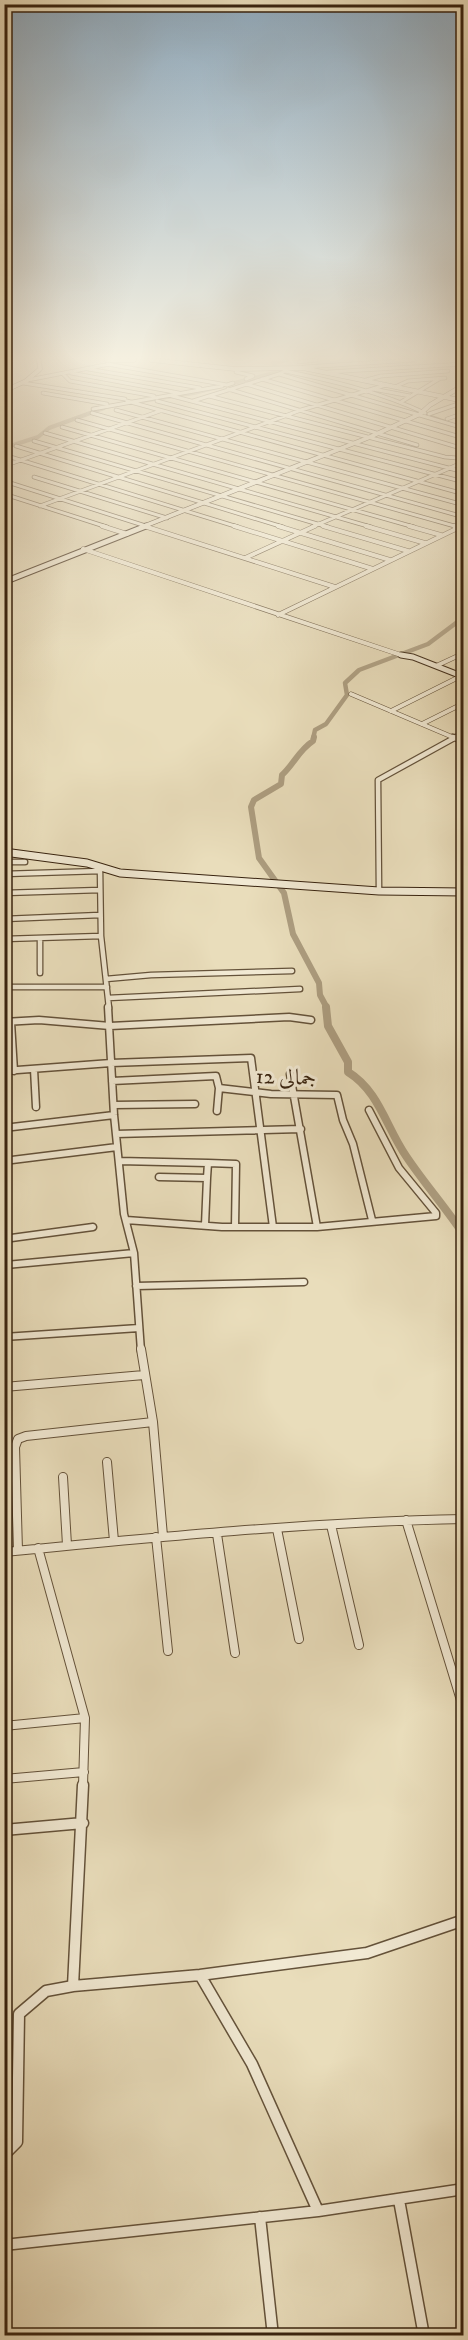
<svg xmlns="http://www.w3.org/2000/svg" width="468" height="2340" font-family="'IM FELL DW Pica',Amiri,serif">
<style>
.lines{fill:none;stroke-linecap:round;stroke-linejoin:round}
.stream{stroke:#7e6d53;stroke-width:1.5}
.canal-far3{stroke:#ad9e81;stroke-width:4}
.canal-far2{stroke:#ad9e81;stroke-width:4.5}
.canal-far1{stroke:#ad9e81;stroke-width:6}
.canal{stroke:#ad9e81;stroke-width:8}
.street-far5-casing{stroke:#64523a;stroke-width:4.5}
.street-far4-casing{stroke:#64523a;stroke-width:5}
.street-far3-casing{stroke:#64523a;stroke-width:7}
.street-far2-casing{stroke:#64523a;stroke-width:9}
.street-far1-casing{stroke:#64523a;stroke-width:10}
.street-casing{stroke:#64523a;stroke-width:13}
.secondary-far2-casing{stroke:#38230f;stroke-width:5}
.secondary-far1-casing{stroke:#38230f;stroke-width:7}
.secondary-casing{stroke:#38230f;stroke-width:9}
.street-far5{stroke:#f1e9d3;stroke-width:3}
.street-far4{stroke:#f1e9d3;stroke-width:4}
.street-far3{stroke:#f1e9d3;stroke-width:4.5}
.street-far2{stroke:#f1e9d3;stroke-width:6}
.street-far1{stroke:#f1e9d3;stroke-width:8}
.street{stroke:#f1e9d3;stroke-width:10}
.secondary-far2{stroke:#f1e9d3;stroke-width:4}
.secondary-far1{stroke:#f1e9d3;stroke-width:5}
.secondary{stroke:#f1e9d3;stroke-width:7}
.labels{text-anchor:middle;stroke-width:6;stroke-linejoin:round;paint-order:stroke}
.street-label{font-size:22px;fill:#38230f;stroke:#f1e9d3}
</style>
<rect width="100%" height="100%" fill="#e9ddbb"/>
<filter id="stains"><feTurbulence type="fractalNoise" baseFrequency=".00333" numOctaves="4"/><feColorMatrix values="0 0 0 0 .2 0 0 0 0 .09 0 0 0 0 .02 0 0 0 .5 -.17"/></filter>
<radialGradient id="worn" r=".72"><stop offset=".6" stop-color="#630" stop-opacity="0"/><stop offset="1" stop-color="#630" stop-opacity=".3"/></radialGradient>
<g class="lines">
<!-- stream -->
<path class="stream" d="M421,412l25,9"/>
<!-- canal-far3 -->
<path class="canal-far3" d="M142,401l52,-8 84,-21 1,-2 -6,-7 14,-3
M4,448l34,-11 11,-9 55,-20"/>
<!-- canal-far2 -->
<path class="canal-far2" d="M313,739l2,-9 11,-6 21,-29 -2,-12 14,-13 69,-26 36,-27"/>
<!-- canal-far1 -->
<path class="canal-far1" d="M314,737l-1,4c-14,9 -19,23 -31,34l-1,9 -27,16 -3,7 8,51 25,35 9,41 26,49 1,12 7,13"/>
<!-- canal -->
<path class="canal" d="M326,1007l2,19 20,36v10c31,19 38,55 58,84 18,27 40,52 58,79"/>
<!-- street-far5 casing -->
<g class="street-far5-casing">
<path id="street-far5" d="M299,362l17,-2
M107,364l120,21 6,-2
M304,367l110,-7
M88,369l112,19
M285,371c48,10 95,21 140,42
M236,372l17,4 -7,3
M328,372l136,-8
M71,373l108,20
M63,374l7,7 84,15
M279,374l185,54
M262,379l202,59
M28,380l82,-16
M366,380l15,-4 67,-5
M23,383l102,16
M246,384l218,65
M397,386l11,-5 37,-3
M228,389l189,56
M373,389l37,7
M43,393l64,11
M172,396l292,76
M209,396l236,61 12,1
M127,401l337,93
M157,401l307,81
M193,401l86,-27 6,-3 -2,-3
M401,402l38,-23
M93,409l129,-23
M116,410l348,95
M92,413l372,104
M429,414l35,-12
M447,419l17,-6
M77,420l381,107
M62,427l352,100
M45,433l326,94
M34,441l294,86
M16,446l267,81
M4,455l234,72
M4,466l156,-55
M34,477l133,41
M4,481l145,46
M4,494l103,33
M40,506l261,-96 85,-25
M312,527l152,-65
M459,527l5,-2"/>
</g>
<!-- street-far4 casing -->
<g class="street-far4-casing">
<path id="street-far4" d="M102,526l25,8
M144,526l191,61
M234,526l139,43
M278,526l112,34
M323,526l85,25
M366,526l59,17
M409,526l32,9
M454,526l4,1
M83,549l318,106
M245,558l70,-32
M278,615l184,-89
M436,666l28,-13
M351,694l106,45
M391,711l66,-33
M422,724l42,-21
M453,739l11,-6"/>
</g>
<!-- street-far3 casing -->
<g class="street-far3-casing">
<path id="street-far3" d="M453,737l11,5
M4,862h21
M100,868l1,68 8,72
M4,874l96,-3
M379,891l-1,-111 78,-43
M4,893l96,-3
M4,919l96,-4
M40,938v35
M4,939l97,-3
M106,979l45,-4 141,-4
M4,987h103
M108,998l192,-9"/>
</g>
<!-- street-far2 casing -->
<g class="street-far2-casing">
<path id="street-far2" d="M108,1007l6,108 10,99 10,39 7,98
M4,1022l35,-2 71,6 179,-9 22,3
M11,1022l3,49
M34,1069l2,38
M4,1071l107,-8 140,-5 22,169
M290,1074l27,153
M112,1081l104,-5 3,12 -2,23
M219,1088l52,6 66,1 6,25 10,24 19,76
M114,1105l81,-1
M4,1128l110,-13
M116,1134l185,-5
M4,1161l113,-14
M119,1161l89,2 -1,15
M208,1163l28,1 -1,63
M159,1177l48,1 -2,47
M126,1220l96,7h95l119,-11v-3l-37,-45 -30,-58
M4,1239l89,-12
M6,1265l128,-12
M136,1286l168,-4
M4,1337l135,-9"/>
</g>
<!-- street-far1 casing -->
<g class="street-far1-casing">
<path id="street-far1" d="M141,1349l12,73 10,114
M4,1387l140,-12
M107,1462l7,79
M63,1477l4,68
M406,1520l58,190
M331,1525l28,120
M277,1529l22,110
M217,1534l18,119
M156,1537l12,114
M38,1548l47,170 -2,68
M18,1550l-3,-103 3,-8 8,-3 127,-14
M4,1552c153,-15 306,-30 460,-33
M4,1726l81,-8
M4,1779l80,-7"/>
</g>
<!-- street casing -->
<g class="street-casing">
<path id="street" d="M4,1830l79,-7
M200,1975l52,89 66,147
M73,1986l10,-201
M4,2155l13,-13 2,-128 27,-23 27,-5 127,-11 167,-22 97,-33
M399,2200l25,136
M260,2217l13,119
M4,2245l314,-34 146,-22"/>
</g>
<!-- secondary-far2 casing -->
<g class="secondary-far2-casing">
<path id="secondary-far2" d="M106,360h28
M151,360l84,9 68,-1 161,33
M4,391l22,-10 14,-12 -1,-9
M142,527l228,-90 50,-23 10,-9 34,-20"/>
</g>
<!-- secondary-far1 casing -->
<g class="secondary-far1-casing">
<path id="secondary-far1" d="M4,582l142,-56
M401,655l12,2 51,20"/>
</g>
<!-- secondary casing -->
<g class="secondary-casing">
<path id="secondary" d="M4,852l83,11 33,10 259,18 85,1"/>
</g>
<!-- street-far5 -->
<use href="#street-far5" class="street-far5"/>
<!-- street-far4 -->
<use href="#street-far4" class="street-far4"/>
<!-- street-far3 -->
<use href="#street-far3" class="street-far3"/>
<!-- street-far2 -->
<use href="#street-far2" class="street-far2"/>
<!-- street-far1 -->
<use href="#street-far1" class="street-far1"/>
<!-- street -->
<use href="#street" class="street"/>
<!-- secondary-far2 -->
<use href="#secondary-far2" class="secondary-far2"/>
<!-- secondary-far1 -->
<use href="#secondary-far1" class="secondary-far1"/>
<!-- secondary -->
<use href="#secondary" class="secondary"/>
</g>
<!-- sky -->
<linearGradient id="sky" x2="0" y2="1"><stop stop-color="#90abbf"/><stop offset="0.52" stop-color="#f5f0e0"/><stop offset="1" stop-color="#f5f0e0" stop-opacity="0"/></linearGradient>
<rect width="468" height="688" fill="url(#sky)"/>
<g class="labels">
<!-- street labels -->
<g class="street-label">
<text transform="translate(286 1076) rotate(2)" y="8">جمالی 12</text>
</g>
</g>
<!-- margin -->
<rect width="468" height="2340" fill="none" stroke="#e9ddbb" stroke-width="24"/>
<rect x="6" y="6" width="456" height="2328" fill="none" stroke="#38230f" stroke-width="3"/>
<rect x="12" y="12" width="444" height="2316" fill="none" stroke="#38230f" stroke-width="1.5"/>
<rect width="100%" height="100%" filter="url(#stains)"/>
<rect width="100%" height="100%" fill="url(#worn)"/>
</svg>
